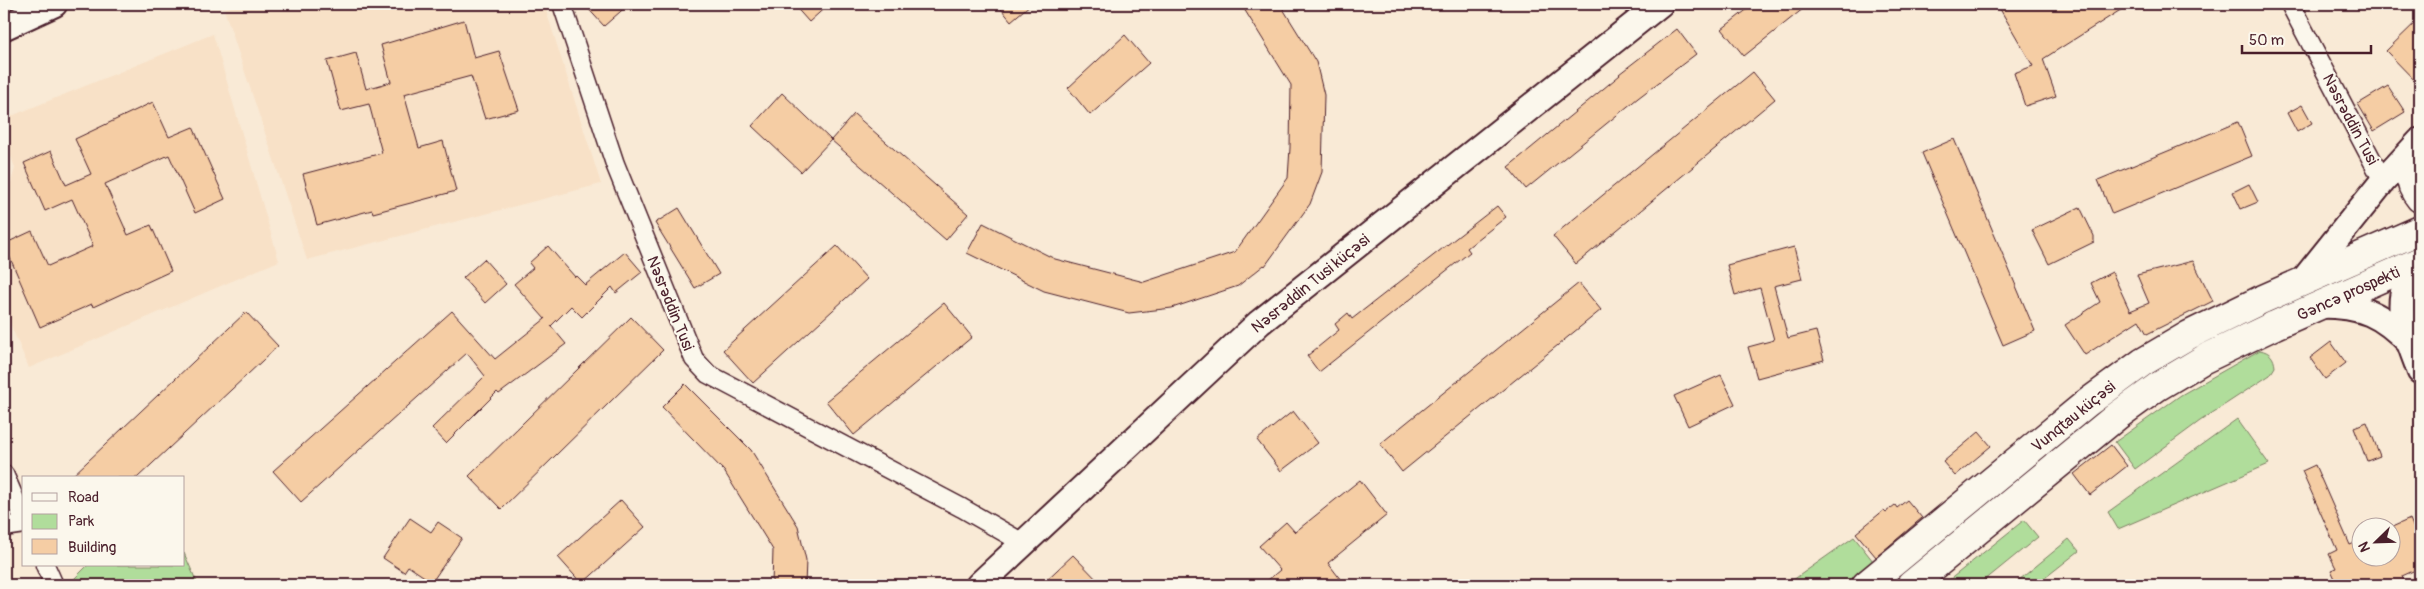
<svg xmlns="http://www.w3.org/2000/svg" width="2424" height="589" font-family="Pangolin,sans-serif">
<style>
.built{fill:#f8e1c7}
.green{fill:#b0dd9b;stroke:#7d7e63}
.building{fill:#f5cda4;stroke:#4a1f2b}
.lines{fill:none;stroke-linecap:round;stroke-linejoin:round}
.street-casing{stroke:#4a1f2b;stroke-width:21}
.secondary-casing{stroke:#4a1f2b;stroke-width:29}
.primary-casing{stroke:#4a1f2b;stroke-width:31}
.street{stroke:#fbf7ec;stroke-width:18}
.secondary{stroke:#fbf7ec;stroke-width:25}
.primary{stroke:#fbf7ec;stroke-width:28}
.labels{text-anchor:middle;stroke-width:4.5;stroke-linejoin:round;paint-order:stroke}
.street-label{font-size:16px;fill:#4a1f2b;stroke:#fbf7ec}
</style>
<rect width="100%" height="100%" fill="#f9ead6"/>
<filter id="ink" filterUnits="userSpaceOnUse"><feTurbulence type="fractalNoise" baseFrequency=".02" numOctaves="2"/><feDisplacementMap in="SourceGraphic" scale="10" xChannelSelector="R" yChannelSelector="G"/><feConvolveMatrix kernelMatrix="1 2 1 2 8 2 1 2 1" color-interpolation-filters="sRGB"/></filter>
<g filter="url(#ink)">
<!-- built -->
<path class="built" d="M241,4h303l57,180 -294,76 -83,-251z
M213,34l66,227 -250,107 -25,-59v-101l11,-40 -11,-32v-17z"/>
<!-- green -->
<path class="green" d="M2260,350c10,2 14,7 15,17l-5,8 -70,46 -65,48 -20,-27 66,-47z
M2237,419l32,45 -151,65 -10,-17z
M2024,520l14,17 -59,48h-36z
M1854,537l19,24 -27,24h-60z
M2069,539l10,12 -43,34h-23z
M184,553l14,32h-130l20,-20h96z"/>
<!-- building -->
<path class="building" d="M584,4h45l-25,22z
M793,4h36l-20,18z
M997,4h34l-20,17z
M1241,4h39l36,58 8,33 -2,77 -12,32 -45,62 -1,-1 -26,21 -66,22 -43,5 -85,-22 -77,-38 16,-30 72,36 89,23 91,-30 53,-74 2,-30 1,-63z
M1754,4h55l-65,52 -22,-27z
M2009,4h121l-87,55 13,37 -31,10 -11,-33 19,-7 -33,-57z
M2420,18v68l-34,-35z
M464,20l10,38 25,-7 20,59 -34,9 -14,-43 -67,18 15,54 24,-7 13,50 -83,22 -1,-3 -55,15 -14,-51 79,-21 -13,-49 -28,7 -14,-50 29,-8 10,36 25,-7 -10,-37z
M1677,29l19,25 -58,44 -112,91 -18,-22 112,-92 -1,-1z
M1125,35l24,28 -59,52 -22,-27z
M1753,72l22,27 -199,165 -23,-28z
M2388,86l17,26 -31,19 -16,-27z
M782,93l49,47 -30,32 -49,-46z
M153,102l16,35 24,-10 32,72 -30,14 -26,-58 -64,29 23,51 23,-10 20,46 -78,36 -1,-3 -52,23 -36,-83 28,-13 16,35 45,-20 -21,-47 -27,12 -21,-48 27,-12 15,34 25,-11 -16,-35z
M2302,105l10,18 -15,9 -10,-19z
M854,114l114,100 -22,26 -115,-100z
M2238,122l14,34 -140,58 -14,-34z
M1954,139l81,192 -32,14 -81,-192z
M2249,184l9,18 -17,7 -8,-17z
M1497,206l9,11 -39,31 3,4 -151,120 -12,-16 32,-26 -4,-6 13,-11 4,6z
M2080,207l14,29v6l-45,22 -17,-34z
M679,208l40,66 -24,14 -40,-65z
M548,246l27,31 1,-1 9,9 40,-33 17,20 -26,21 -4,-6 -30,30 -11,-11 -20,20 15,18 -67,50 -2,-2 -51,51 -14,-15 53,-52 -18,-23 -166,149 -28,-31 179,-160 43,48 50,-40 -31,-35 19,-16 -4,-5z
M837,246l30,33 -114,104 -30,-33z
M1794,247l8,32 -28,7 14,52 28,-7 8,29 -67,18 -9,-31 26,-7 -14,-52 -25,7 -8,-30z
M484,259l22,25 -21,19 -22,-25z
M2193,261l20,40 -66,33 -8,-14 -54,35 -20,-30 35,-23 -9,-19 21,-11 18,39 19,-8 -12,-28z
M1579,283l22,27 -199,162 -22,-28z
M944,303l28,34 -118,98 -28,-34z
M246,312l32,34 -141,132h-67z
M631,317l32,33 -162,159 -32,-33z
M2331,342l15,21 -21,16 -15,-21z
M1721,375l14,29 -47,22 -14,-30z
M685,384l66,66 47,76 8,34 -1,25h-33l1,-35 -49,-79 -62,-64z
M1293,411l25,32 -37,28 -24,-31z
M2367,422l13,34 -13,5 -13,-34z
M1979,432l12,14 -36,30 -12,-14z
M2111,445l16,21 -37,29 -16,-21z
M2315,465l35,80 12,-5v16h30v-29l18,-8 10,24v25l-18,8 3,9h-67l-7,-15 5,-2 -7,-14 8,-4 -35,-79z
M1360,480l27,35 -59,48 13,17 -7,5h-72l18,-15 -21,-24 27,-24 9,10z
M621,500l24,27 -63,57 -24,-27z
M1907,500l15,18 -46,39 -20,-24 28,-23 2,2 9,-7 2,3z
M410,518l21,14 7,-10 24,16 -30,44 -24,-16 -4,6 -21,-14z
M1073,555l29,30h-61z"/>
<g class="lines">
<!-- street casing -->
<g class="street-casing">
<path id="street" d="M562,4l53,160 79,195 14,15 254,134 61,35
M2290,4l93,177
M4,474l20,46
M4,527l20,-3
M45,565l9,20"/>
</g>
<!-- secondary casing -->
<g class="secondary-casing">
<path id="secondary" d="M4,27l50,-23
M2420,264c-33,31 -13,71 0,107
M2302,282l81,-101 37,-40
M2320,305c42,0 62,9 91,39
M979,585l280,-262 401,-319"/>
</g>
<!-- primary casing -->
<g class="primary-casing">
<path id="primary" d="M2420,147c-11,17 -14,35 0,51
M1866,585l221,-182 56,-41 46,-27 72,-35 159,-70
M1911,585l206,-169 40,-29 47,-28 71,-34 145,-64"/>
</g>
<!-- street -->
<use href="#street" class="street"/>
<!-- secondary -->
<use href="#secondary" class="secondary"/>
<!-- primary -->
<use href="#primary" class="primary"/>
</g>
</g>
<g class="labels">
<!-- street labels -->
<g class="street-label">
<text transform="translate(2351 119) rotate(62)" y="6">Nəsrəddin Tusi</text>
<text transform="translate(1310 283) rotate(-39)" y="6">Nəsrəddin Tusi küçəsi</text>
<text transform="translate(2348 293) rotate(-24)" y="6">Gəncə prospekti</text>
<text transform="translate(671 303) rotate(68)" y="6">Nəsrəddin Tusi</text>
<text transform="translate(2073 416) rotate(-39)" y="6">Vunqtau küçəsi</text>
</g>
</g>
<!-- margin -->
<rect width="2424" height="589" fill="none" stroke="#fbf7ec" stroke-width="20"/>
<rect x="10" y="10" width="2404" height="569" fill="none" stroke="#4a1f2b" stroke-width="2" filter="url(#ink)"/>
<!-- legend -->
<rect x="22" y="476" width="162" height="90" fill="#fbf7ec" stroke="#b4a19f"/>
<rect x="32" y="493" width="25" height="8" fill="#fbf7ec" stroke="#b4a19f"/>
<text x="68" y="502" font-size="15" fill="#4a1f2b">Road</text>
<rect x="32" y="514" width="25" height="15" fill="#b0dd9b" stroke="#b4a19f"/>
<text x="68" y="526" font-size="15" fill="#4a1f2b">Park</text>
<rect x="32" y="539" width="25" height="15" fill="#f5cda4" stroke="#b4a19f"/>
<text x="68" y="552" font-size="15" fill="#4a1f2b">Building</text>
<!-- north arrow -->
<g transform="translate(2376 542) rotate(247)"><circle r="24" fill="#fbf7ec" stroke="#b4a19f"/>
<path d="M0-4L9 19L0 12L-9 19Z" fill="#4a1f2b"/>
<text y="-8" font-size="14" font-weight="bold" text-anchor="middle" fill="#4a1f2b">N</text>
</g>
<!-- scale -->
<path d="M2242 45v8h129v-8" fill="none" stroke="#4a1f2b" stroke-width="2.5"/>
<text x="2249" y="45" font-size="15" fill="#4a1f2b" stroke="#fbf7ec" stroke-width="4" paint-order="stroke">50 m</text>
</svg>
